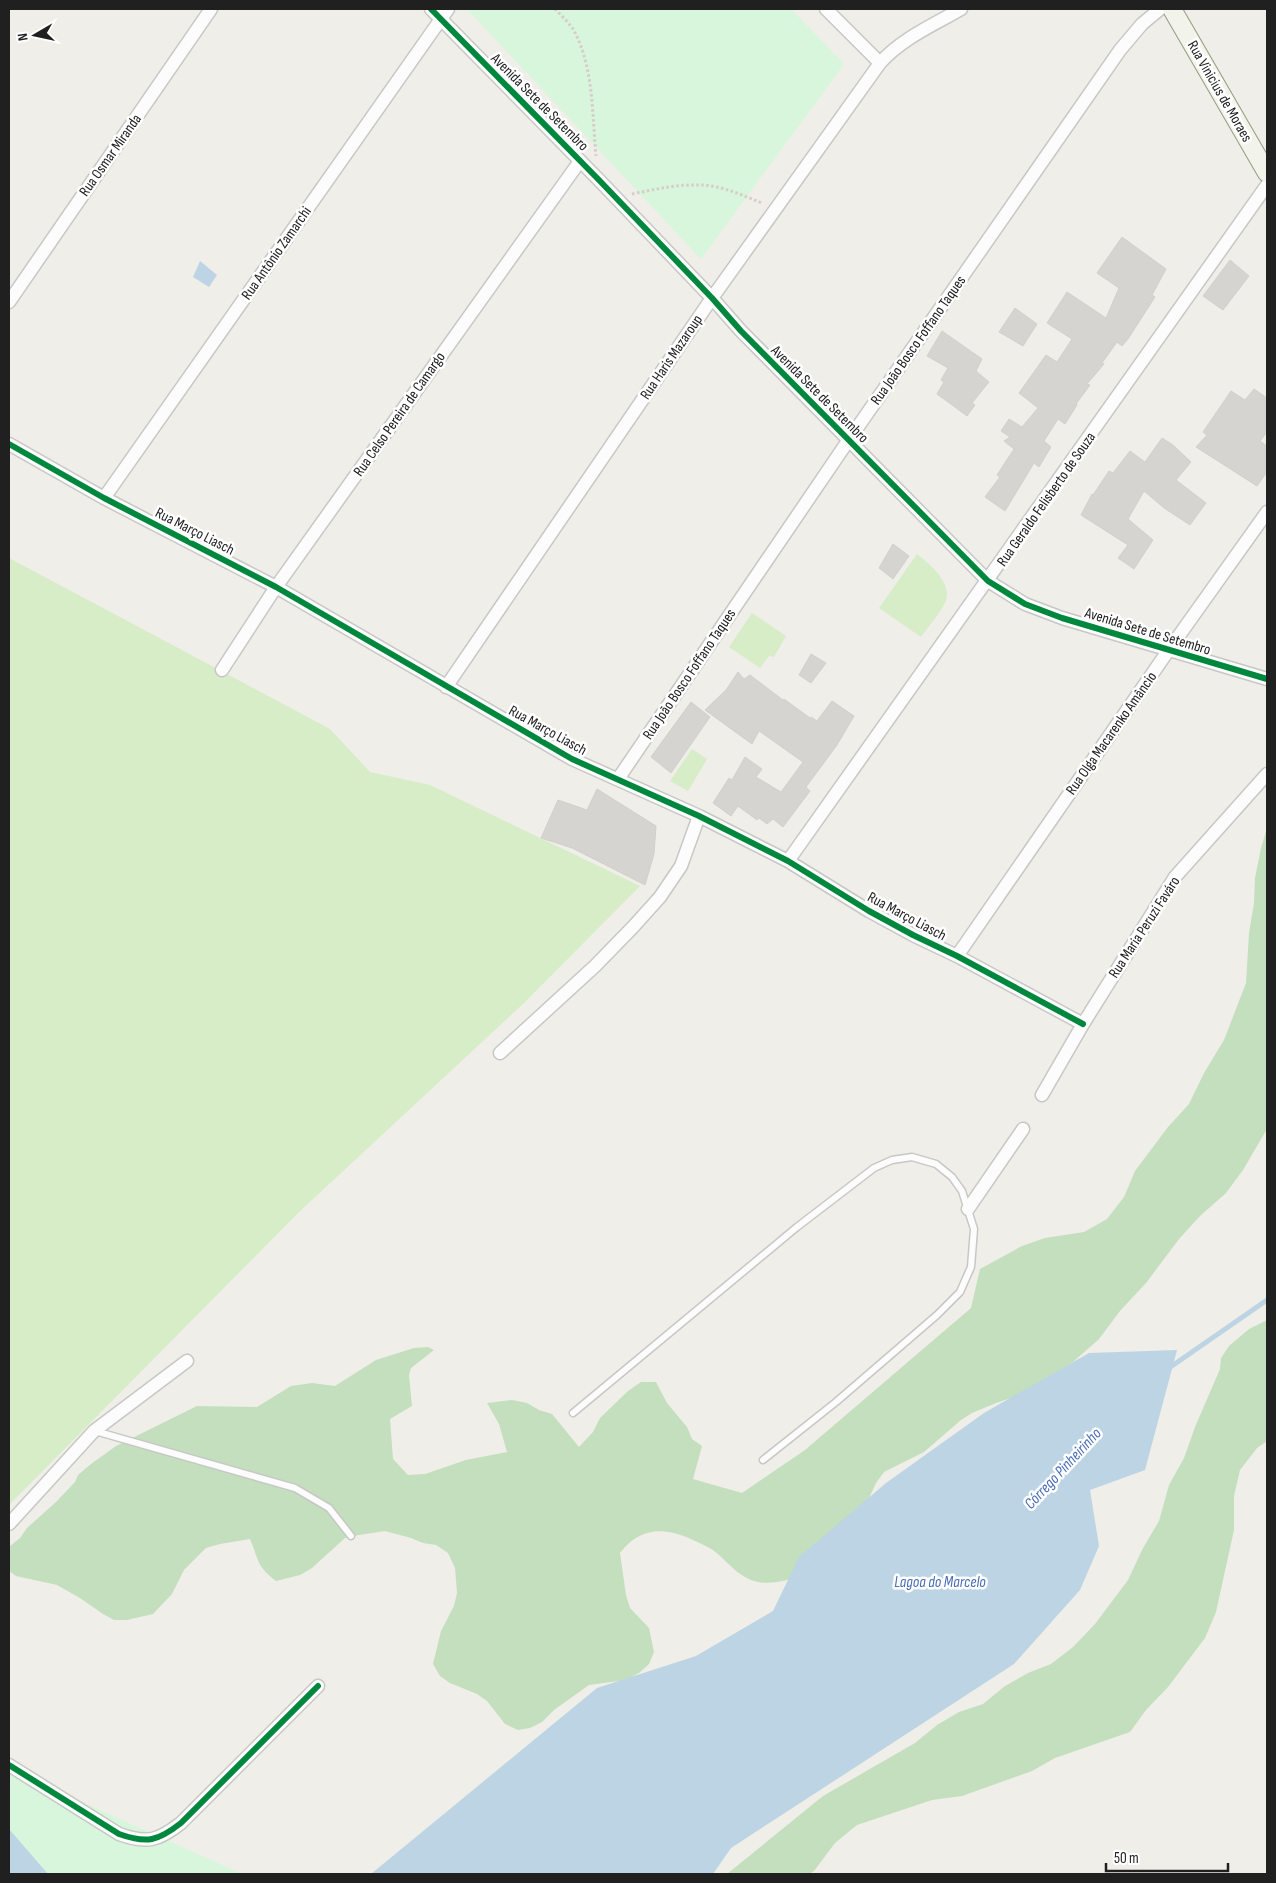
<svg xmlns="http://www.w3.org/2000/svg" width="1276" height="1883" font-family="'Sofia Sans Condensed',sans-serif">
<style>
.grass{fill:#d6edc7}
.forest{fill:#c4dfbe}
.park{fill:#d7f6dc}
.water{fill:#bcd4e3}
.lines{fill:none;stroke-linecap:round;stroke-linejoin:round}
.stream{stroke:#bcd4e3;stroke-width:5}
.building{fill:#d5d4d0;stroke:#d2d0ca}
.lane-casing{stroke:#c7c7c5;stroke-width:9}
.street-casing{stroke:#c7c7c5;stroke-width:15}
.secondary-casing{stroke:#949a7f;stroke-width:20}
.path{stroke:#d8ccc7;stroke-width:3;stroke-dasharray:2.5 2.5;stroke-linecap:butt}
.lane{stroke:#fdfcfc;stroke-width:6}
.street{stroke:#fdfcfc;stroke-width:12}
.secondary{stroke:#f2f4ec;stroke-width:18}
.cycleway-casing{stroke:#fff;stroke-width:9}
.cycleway{stroke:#00873e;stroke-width:6}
.labels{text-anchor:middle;stroke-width:5;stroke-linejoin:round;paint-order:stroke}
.street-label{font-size:15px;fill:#202020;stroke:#fff}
.water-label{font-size:16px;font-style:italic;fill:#486db5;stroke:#fff}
</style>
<rect width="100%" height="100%" fill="#efeee9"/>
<!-- grass -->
<path class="grass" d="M917,554c11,9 29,23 30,40 1,11 -19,33 -26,43l-42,-29z
M9,558l321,171 40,43 60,13 210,101 -116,117 -226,210 -289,292z
M752,613l34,23 -12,21 -5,-1 -9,12 -31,-21z
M692,749l15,10 -19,32 -18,-10z"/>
<!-- forest -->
<path class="forest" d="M1267,828v301l-24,41 -17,23 -26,23 -21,23 -33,44 -26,28 -21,28 -26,23 -53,33 -24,8 -24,10 -11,7 -37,32 -40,20 -8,11 -7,15 -69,78c-15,5 -34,10 -49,4 -13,-5 -23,-17 -33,-26 -7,-6 -16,-10 -23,-13 -29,-14 -54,-15 -75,12l6,42 4,13 19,20 5,24 -5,12 -10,9 -13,7 -37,5 -35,25 -12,12 -12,6 -12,2 -13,-6 -18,-23 -10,-7 -27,-11 -10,-7 -7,-12 8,-33 13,-25 3,-13 -2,-25 -7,-15 -12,-8 -13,-2 -12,-5 -26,-7 -26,4 -14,3 -33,30 -12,7 -24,6c-20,-15 -17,-21 -26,-42l-30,5 -14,4 -22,22 -12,24 -19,20 -26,6h-13l-11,-6 -23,-16 -23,-13 -41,-9 -7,-5v-24l11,-9 7,-10 29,-26 19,-20 3,-7 13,-11 25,-18 81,-40 60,1 34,-21 21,-3 23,3 41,-26 38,-12 14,-1 6,3 -23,18 -2,7 3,31 -22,13 3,40 15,16 17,-1 41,-14 41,-8 -8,-28 -12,-21 25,-3 15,3 12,7 13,4 27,33 14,-15 7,-14 28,-27 13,-9h15l11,21 20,24 5,12 10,7 -9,33 49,14 63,-43 166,-142 9,-39 42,-23 23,-8 39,-6 23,-13 17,-22 11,-26 33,-44 21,-23 15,-31 20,-33 22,-57 3,-50 5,-30 1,-25 6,-30z
M1267,1320v121l-10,7 -17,22 -6,26v34l-18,82 -11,26 -37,49 -22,23 -16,22 -75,26 -23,13 -70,25 -30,4 -75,25 -22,18 -21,28 -5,3h-82l96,-78 92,-53 22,-18 22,-13 24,-8 22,-18 23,-13 23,-9 22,-17 22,-23 33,-44 15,-32 16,-27 10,-36 15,-27 11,-31 25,-58 1,-11 8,-12 20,-17z"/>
<!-- park -->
<path class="park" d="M467,9h324l53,55 -143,195z
M9,1769l233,105h-233z"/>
<!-- water -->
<path class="water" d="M200,261l17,14 -8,12 -16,-10z
M1177,1350l-32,120 -55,20 9,56 -19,44 -66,74 -283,184 -18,26h-342l226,-186 99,-32 77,-45 26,-54 87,-74 98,-70 105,-60z
M9,1829l39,45h-39z"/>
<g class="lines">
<!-- stream -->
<path class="stream" d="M1169,1368l98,-68"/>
</g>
<!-- building -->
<path class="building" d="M1122,237l44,32 -14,26 3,2 -27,42 -6,7 -5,-4 -15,21 2,1 -17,20 3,1 -14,19 1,1 -12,19 -7,-5 -14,22 7,6 -12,20 -5,-4 -29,48 -20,-14 15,-20 -3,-2 17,-26 -10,-8 6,-4 -9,-6 8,-12 13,8 16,-19 -19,-15 27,-38 11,7 15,-23 -25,-16 20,-31 39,26 13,-30 -22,-15z
M1230,260l19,16 -26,34 -20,-14z
M1015,308l22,16 -14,22 -24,-14z
M942,331l40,28 -6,12 13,11 -17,21 3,2 -8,11 -30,-22 7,-12 -3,-2 7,-12 -21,-12z
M1254,389l13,9v34l-7,9 7,5v26l-10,14 -61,-39 11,-12 -4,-3 28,-41 14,9z
M1162,438l11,7 18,17 -15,18 30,23 -16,22 -26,-17 -20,-17 -16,28 25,21 -19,29 -16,-11 10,-13 -47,-30 11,-21 1,1 16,-24 4,2 17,-22 15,11z
M893,544l16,12 -16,23 -14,-11z
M811,654l15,9 -15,20 -12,-8z
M738,672l6,7 6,-4 33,25 1,-1 26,19 1,-1 6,4 15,-20 22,15 -17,29 -31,42 4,4 -27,36 -10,-8 -6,5 -8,-6 -2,2 -19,-14 -7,10 -18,-13 16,-25 3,2 13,-23 17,12 -6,8 25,15 22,-30 -44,-31 -7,13 -47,-34 21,-20z
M691,702l19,15 -39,56 -20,-16z
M597,789l59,37 -2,28 -9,31 -73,-37 -31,-10 17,-38 29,10z"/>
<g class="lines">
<!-- lane casing -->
<g class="lane-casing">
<path id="lane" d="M573,1413l224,-186 77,-59 18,-8 20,-3 24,7 16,13 10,14 12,38 -3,38 -11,25 -23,23 -101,87 -73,58
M95,1431l200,57 34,20 22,28"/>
</g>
<!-- street casing -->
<g class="street-casing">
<path id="street" d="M431,9l167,170 114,119 29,33 247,250 37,23 37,14 205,61
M826,9l54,54
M9,302l202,-293
M9,444l95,54 172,89 296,172 127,57 89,45 81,50 44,24 44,21 126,68
M104,498l344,-489
M222,670l54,-83 304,-426
M446,687l266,-389 168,-235c21,-24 53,-38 81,-54
M618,779l230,-338 272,-391 22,-26 18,-15
M788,861l479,-676
M957,956l211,-305 99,-139
M500,1053l95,-87 38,-39 27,-30 21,-31 18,-50
M1042,1095l41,-71 92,-147 92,-103
M968,1209l55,-80
M9,1524l85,-93 93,-70
M9,1765l110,69c28,10 39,7 62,-11l137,-137"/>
</g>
<!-- secondary casing -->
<g class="secondary-casing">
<path id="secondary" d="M1172,9l95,164"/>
</g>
<!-- path -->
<path class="path" d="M555,9c6,6 13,13 18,20 21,37 19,86 23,127
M632,194c24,-5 47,-10 70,-9 21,1 42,11 60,18"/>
<!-- lane -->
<use href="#lane" class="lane"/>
<!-- street -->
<use href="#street" class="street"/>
<!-- secondary -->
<use href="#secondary" class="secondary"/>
<!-- cycleway casing -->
<g class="cycleway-casing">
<path id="cycleway" d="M431,9l167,170 114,119 29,33 247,250 37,23 37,14 205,61
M9,444l95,54 172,89 296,172 127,57 89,45 81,50 44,24 44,21 126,68
M9,1765l110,69c28,10 39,7 62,-11l137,-137"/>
</g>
<!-- cycleway -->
<use href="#cycleway" class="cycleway"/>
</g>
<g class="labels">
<!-- street labels -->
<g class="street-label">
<text transform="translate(1220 91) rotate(60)" y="5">Rua Vinicius de Moraes</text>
<text transform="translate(540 102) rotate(45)" y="5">Avenida Sete de Setembro</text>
<text transform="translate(110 155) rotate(-55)" y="5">Rua Osmar Miranda</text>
<text transform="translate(276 253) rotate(-55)" y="5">Rua Antônio Zamarchi</text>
<text transform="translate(918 340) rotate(-55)" y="5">Rua João Bosco Foffano Taques</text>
<text transform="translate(671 357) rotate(-56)" y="5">Rua Haris Mazaroup</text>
<text transform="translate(820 394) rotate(45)" y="5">Avenida Sete de Setembro</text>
<text transform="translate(399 414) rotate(-55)" y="5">Rua Celso Pereira de Camargo</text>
<text transform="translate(1046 499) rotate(-55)" y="5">Rua Geraldo Felisberto de Souza</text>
<text transform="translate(195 531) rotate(27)" y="5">Rua Março Liasch</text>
<text transform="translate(1148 631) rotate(17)" y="5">Avenida Sete de Setembro</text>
<text transform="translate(689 674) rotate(-56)" y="5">Rua João Bosco Foffano Taques</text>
<text transform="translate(548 730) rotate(29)" y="5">Rua Março Liasch</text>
<text transform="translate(1111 733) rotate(-55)" y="5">Rua Olga Macarenko Amâncio</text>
<text transform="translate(907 916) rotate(28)" y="5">Rua Março Liasch</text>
<text transform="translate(1144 927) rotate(-57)" y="5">Rua Maria Peruzi Faváro</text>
</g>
<!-- water labels -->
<g class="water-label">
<text transform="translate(1062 1468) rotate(-47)" y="6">Córrego Pinheirinho</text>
<text x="940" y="1587">Lagoa do Marcelo</text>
</g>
</g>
<!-- border -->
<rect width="1276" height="1883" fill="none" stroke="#202020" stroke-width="20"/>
<!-- north arrow -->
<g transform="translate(35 35) rotate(261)" stroke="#ffffff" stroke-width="4" paint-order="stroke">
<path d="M0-4L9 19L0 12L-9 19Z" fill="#202020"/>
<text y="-8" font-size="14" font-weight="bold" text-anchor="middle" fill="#202020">N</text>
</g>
<!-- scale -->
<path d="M1106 1863v8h122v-8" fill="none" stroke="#202020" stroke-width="2.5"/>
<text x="1114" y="1863" font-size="15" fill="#202020" stroke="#ffffff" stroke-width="4" paint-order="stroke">50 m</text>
</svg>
